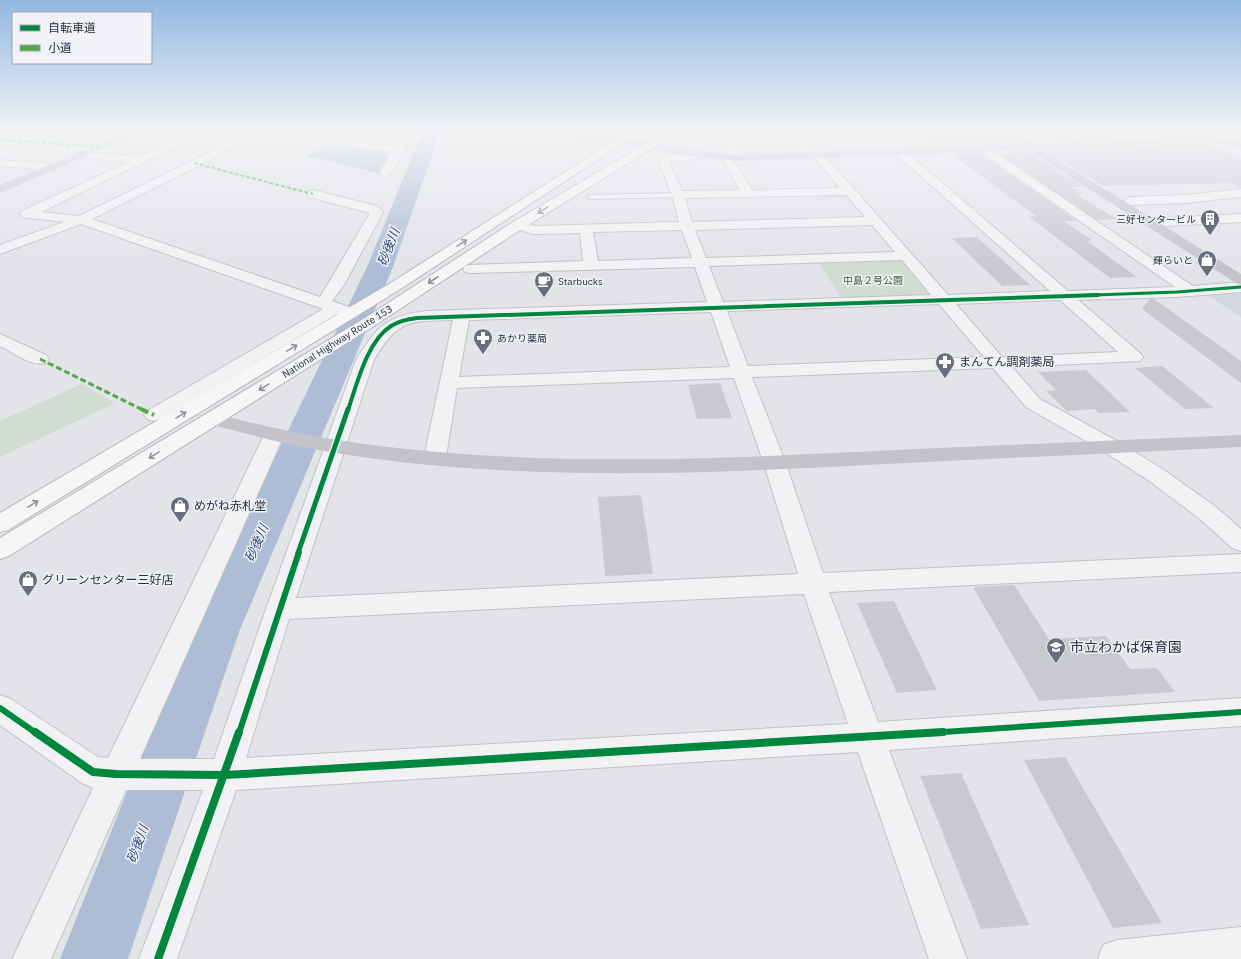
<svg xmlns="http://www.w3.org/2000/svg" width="1241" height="959" font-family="'IBM Plex Sans','Noto Sans JP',sans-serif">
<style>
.built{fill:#d3d7df}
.green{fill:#d1dcd2}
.water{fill:#aebdd6}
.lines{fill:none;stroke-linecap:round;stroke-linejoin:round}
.river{fill:#aebdd6;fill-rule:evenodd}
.building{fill:#c8cacf}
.lane-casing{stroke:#c0c2c6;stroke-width:2}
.street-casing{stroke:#c0c2c6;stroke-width:2}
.highway-casing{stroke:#b4b7bd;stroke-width:2}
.lane{fill:#f2f2f4;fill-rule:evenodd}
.street{fill:#f2f2f4;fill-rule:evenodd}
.secondary{fill:#c3c4ca;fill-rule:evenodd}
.highway{fill:#f6f6f7;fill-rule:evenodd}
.quiet-far2{stroke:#53ab47;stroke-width:2;stroke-dasharray:4 2;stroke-linecap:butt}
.quiet-far1{stroke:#53ab47;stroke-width:3;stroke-dasharray:6 3;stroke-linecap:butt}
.quiet{stroke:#53ab47;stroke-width:4;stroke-dasharray:8 4;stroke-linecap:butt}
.cycleway-far4-casing{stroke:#f0f2f8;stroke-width:4.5}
.cycleway-far3-casing{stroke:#f0f2f8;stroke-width:6}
.cycleway-far2-casing{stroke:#f0f2f8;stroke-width:8}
.cycleway-far1-casing{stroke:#f0f2f8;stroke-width:9}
.cycleway-casing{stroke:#f0f2f8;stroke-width:10}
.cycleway-far4{stroke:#00873e;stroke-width:3}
.cycleway-far3{stroke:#00873e;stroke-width:4}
.cycleway-far2{stroke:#00873e;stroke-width:5}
.cycleway-far1{stroke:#00873e;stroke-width:6}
.cycleway{stroke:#00873e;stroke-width:8}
.oneway{stroke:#8e929e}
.labels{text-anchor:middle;stroke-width:3;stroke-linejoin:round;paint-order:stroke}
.far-poi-label{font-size:10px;fill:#272e44;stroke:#f0f2f8;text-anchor:end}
.far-park-label{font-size:10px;fill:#376132;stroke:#f0f2f8}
.far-street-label{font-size:10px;fill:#272e44;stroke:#f0f2f8}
.poi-label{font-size:12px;fill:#272e44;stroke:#f0f2f8;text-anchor:start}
.water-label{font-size:13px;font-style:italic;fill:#2c487c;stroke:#f0f2f8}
.near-poi-label{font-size:14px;fill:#272e44;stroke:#f0f2f8;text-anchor:start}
</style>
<rect width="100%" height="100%" fill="#e2e4e8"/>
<!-- built -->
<path class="built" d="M1241,293v24l-34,-22z"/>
<!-- green -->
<path class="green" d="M900,260l31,37 -89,3 -23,-38z
M82,384l33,19 -115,54v-36z"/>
<!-- water -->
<path class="water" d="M329,145l60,8 -10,20 -73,-17z"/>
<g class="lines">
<!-- river -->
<path class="river" d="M422,132h18l-47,135 -154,365 -111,327h-68l131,-327 176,-365z"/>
</g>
<!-- building -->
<path class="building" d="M922,132h73l18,11 -73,3z
M1074,132h36l14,7 -35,1z
M1188,140l16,3 37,16v29l-12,-5 -126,3 -56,-35 87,-3 38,-5z
M1028,152l55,35h-12l12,7 -6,1 40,24 -20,1 -99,-67z
M980,153l97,68h-13l28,19 -5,1 50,36 -27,1 -81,-61 7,-1 -85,-62z
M977,237l53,48 -28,1 -50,-48z
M1150,299h4l87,62v22l-99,-74z
M1162,366l5,4 47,38 -29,1 -50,-41z
M1086,370l44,42 -31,1 -4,-4 -28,2 -21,-20 10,-1 -18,-18z
M720,383l12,35 -35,1 -9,-34z
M641,495l12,79 -48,2 -7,-79z
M1014,585l35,54 57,-3 24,33 27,-1 18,24 -136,9 -66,-114z
M894,601l43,89 -40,3 -40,-90z
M1065,757l97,166 -49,5 -89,-168z
M961,773l68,152 -48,4 -61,-153z"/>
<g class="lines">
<!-- lane casing -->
<g class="lane-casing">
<path id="lane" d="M678,193h3v4l-91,2 -4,-2 4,-2z"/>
</g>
<!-- street casing -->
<g class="street-casing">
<path id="street" d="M192,132h14l-165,80 38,4 133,-65 18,-13 19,-6h43l104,14 8,-14h10l-23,42 -6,3 -6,-3 13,-22 -128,-19 -26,9 -18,13 -128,64 228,78 50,-84 -61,-16 -2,-3 2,-3 4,-1 64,16 6,6 -39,73 -12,16 25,9 2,3 -2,3 -6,2 -14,-4 -176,105 -7,2 -7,-2 -3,-4 3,-4 176,-102 -242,-85 -81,30v-9l64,-23 -42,-5 -2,-3 2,-3 107,-49 -46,-4 -4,-1 -1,-2 1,-2 62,3z
M719,132h10l15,26 -1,2h-8z
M786,132h10l18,23 5,-2 4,1 125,141 102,-4 -154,-137 -1,-2 1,-2h8l164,141 107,-4 -196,-136 -1,-2 1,-2h8l206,139 48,-4v10l-64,5 -99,3 62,53 3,4 -3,4 -128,6 28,32 77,42 47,29 52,37 25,22v22l-9,-3 -32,-29 -52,-39 -45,-29 -77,-44 -33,-39 -241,9 34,87 37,109 418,-19v18l-412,20 49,130 363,-24v28l-352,24 78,209h-38l-71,-207 -622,38 -59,169h-38l64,-169h-77l-75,169h-39l81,-171 -11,-5 -82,-58v-30l11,4 87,58 10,1 156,-323 3,-4 7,-2 7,2 3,4 -144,324h74l52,-150 90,-249c22,-34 29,-44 71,-49l280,-9 -12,-35 -225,6 -5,-1 -2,-3 2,-3 5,-1 113,-4 -3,-28 -46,1 -21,-6 -2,-3 2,-3 5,-1 17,5 144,-4 -7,-27 -14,-36 5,-3 40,-4 5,3 -5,3 -34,4 13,29 58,-1 -18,-32 5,-3 4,1 21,34 88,-2 -26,-31 -4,2 -4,-1zM846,195l19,22 -173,5 -7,-24zM872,225l23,27 -189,6 -11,-28zM682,230l10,28 -94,3 -5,-29zM902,260l29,35 -208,7 -14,-36zM1060,300l58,52 -116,5 -46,-53zM939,304l45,53 -236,9 -21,-55zM711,312l19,55 -271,10 10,-57zM453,320l-29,137 4,5 7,2 7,-2 4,-5 11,-69 277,-10 30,86 34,110 -502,24 78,-238c24,-40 34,-39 79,-40zM804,594l44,130 -602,34 43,-139z
M0,160l53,4 6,3 -6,3 -53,-4z
M1241,189v8l-55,6 -56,2 -6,-4 6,-4 56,-2z
M1241,214v8l-76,4 -6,-4 6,-4z
M0,334l46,21 3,4 -3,4c-15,4 -33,-11 -46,-17z
M1241,927v32h-143l5,-14 14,-5z"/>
</g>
<!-- highway casing -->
<g class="highway-casing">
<path id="highway" d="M628,132h12l-241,158 -391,240 -8,2v-19l389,-229z
M666,132h13l-156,96 -146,96 -368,232 -9,3v-21l365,-220 148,-96z"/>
</g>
<!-- lane -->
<use href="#lane" class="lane"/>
<!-- street -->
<use href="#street" class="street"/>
<!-- secondary -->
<path class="secondary" d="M129,132h14l-143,61v-8z
M550,132c63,0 126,18 189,23l280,-11 -17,-12h12l19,12 101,-4 37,-4 5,-1v-3h25l-2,2 42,9v6l-53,-11 -16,4 -38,4 -92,4 199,124v11l-5,-2 -208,-133 -289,11 -36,-3 -148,-23z
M213,413c35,9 70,18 106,24 190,32 384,23 575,13 115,-5 231,-10 347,-15v12c-118,6 -237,11 -355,17 -189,10 -381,19 -568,-14 -38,-7 -75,-17 -112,-27l-3,-4 3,-4z"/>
<!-- highway -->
<use href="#highway" class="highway"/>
<!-- quiet-far2 -->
<path class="quiet-far2" d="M0,140l103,7
M194,163l119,31"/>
<!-- quiet-far1 -->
<path class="quiet-far1" d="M40,359l103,51"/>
<!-- quiet -->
<path class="quiet" d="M141,409l13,6"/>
<!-- cycleway-far4 casing -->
<g class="cycleway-far4-casing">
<path id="cycleway-far4" d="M1067,296l110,-4 64,-5"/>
</g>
<!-- cycleway-far3 casing -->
<g class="cycleway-far3-casing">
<path id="cycleway-far3" d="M348,410c9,-26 19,-69 43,-84 8,-5 17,-7 26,-8l681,-23"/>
</g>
<!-- cycleway-far2 casing -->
<g class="cycleway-far2-casing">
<path id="cycleway-far2" d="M298,553l50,-144"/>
</g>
<!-- cycleway-far1 casing -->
<g class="cycleway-far1-casing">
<path id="cycleway-far1" d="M0,708l36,25
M239,733l60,-181
M928,733l313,-21"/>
</g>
<!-- cycleway casing -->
<g class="cycleway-casing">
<path id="cycleway" d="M35,732l58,40 23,2 109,1 718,-43
M158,959l81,-227"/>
</g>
<!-- cycleway-far4 -->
<use href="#cycleway-far4" class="cycleway-far4"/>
<!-- cycleway-far3 -->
<use href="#cycleway-far3" class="cycleway-far3"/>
<!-- cycleway-far2 -->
<use href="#cycleway-far2" class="cycleway-far2"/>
<!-- cycleway-far1 -->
<use href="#cycleway-far1" class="cycleway-far1"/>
<!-- cycleway -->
<use href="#cycleway" class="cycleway"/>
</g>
<!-- one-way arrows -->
<defs><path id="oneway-shaft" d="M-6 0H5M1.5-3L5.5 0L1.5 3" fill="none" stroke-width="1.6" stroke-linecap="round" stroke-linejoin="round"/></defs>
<g class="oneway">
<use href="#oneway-shaft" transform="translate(543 210) rotate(149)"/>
<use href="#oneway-shaft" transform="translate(462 243) rotate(-33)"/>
<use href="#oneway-shaft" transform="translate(433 280) rotate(147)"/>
<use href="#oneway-shaft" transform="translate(292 348) rotate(-31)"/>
<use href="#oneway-shaft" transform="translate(264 387) rotate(148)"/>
<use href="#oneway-shaft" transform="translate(181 415) rotate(-31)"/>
<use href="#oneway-shaft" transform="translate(154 455) rotate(148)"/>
<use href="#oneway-shaft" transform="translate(33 504) rotate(-31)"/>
</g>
<!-- sky -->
<linearGradient id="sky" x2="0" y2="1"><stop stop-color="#91b8e1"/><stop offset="0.49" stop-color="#f2f3f5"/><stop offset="1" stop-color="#f2f3f5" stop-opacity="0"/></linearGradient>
<rect width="1241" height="267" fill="url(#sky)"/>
<!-- icons -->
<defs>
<g id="building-pin" transform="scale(1)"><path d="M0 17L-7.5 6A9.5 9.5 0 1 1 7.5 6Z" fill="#686e7d" stroke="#f0f2f8"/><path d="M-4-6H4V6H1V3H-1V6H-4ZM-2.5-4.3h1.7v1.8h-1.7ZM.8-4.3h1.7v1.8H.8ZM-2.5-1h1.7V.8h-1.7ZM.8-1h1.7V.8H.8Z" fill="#fff"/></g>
<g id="shop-pin" transform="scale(1)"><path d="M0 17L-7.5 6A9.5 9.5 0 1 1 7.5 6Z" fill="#686e7d" stroke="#f0f2f8"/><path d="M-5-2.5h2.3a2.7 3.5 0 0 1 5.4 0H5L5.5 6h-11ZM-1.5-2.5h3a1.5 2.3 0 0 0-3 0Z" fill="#fff"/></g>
<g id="cafe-pin" transform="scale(1)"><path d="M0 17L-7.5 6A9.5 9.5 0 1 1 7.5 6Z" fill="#686e7d" stroke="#f0f2f8"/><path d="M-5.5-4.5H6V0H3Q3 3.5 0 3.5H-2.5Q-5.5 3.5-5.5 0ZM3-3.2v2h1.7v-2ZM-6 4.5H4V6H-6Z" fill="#fff"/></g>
<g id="pharmacy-pin" transform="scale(1)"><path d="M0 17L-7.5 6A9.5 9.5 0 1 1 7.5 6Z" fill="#686e7d" stroke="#f0f2f8"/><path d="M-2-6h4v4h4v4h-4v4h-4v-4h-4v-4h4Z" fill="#fff"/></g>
<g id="school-pin" transform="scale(1)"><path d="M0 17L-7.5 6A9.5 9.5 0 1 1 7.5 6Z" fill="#686e7d" stroke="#f0f2f8"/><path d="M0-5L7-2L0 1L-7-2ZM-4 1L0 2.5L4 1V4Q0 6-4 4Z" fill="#fff"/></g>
</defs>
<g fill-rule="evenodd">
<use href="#building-pin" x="1210" y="219"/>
<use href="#shop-pin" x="1207" y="260"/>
<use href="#cafe-pin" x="544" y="281"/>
<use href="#pharmacy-pin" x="483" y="338"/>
<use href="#pharmacy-pin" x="945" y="362"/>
<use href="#shop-pin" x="180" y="506"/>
<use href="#shop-pin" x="28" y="580"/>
<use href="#school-pin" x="1056" y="647"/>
</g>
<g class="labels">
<!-- far-poi labels -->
<g class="far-poi-label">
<text x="1196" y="223">三好センタービル</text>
<text x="1193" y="264">輝らいと</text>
<text x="558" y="285" text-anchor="start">Starbucks</text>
<text x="497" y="342" text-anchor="start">あかり薬局</text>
</g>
<!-- far-park labels -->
<g class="far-park-label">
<text x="873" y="284">中島２号公園</text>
</g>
<!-- far-street labels -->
<g class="far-street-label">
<text transform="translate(337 341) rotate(-32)" y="4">National Highway Route 153</text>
</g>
<!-- poi labels -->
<g class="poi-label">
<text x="959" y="366">まんてん調剤薬局</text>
<text x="194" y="510">めがね赤札堂</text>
<text x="42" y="584">グリーンセンター三好店</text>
</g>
<!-- water labels -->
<g class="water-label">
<text transform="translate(388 247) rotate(-69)" y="5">砂後川</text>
<text transform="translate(256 543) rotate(-66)" y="5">砂後川</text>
<text transform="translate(137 844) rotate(-70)" y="5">砂後川</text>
</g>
<!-- near-poi labels -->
<g class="near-poi-label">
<text x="1070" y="652">市立わかば保育園</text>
</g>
</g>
<!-- legend -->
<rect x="12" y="12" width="140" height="52" fill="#f0f2f8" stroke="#a0a4b0"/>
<rect x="20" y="25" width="20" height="6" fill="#00873e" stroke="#a0a4b0"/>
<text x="48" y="32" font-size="12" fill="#272e44">自転車道</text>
<rect x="20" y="45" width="20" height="6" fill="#53ab47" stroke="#a0a4b0"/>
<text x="48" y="52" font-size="12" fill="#272e44">小道</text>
</svg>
